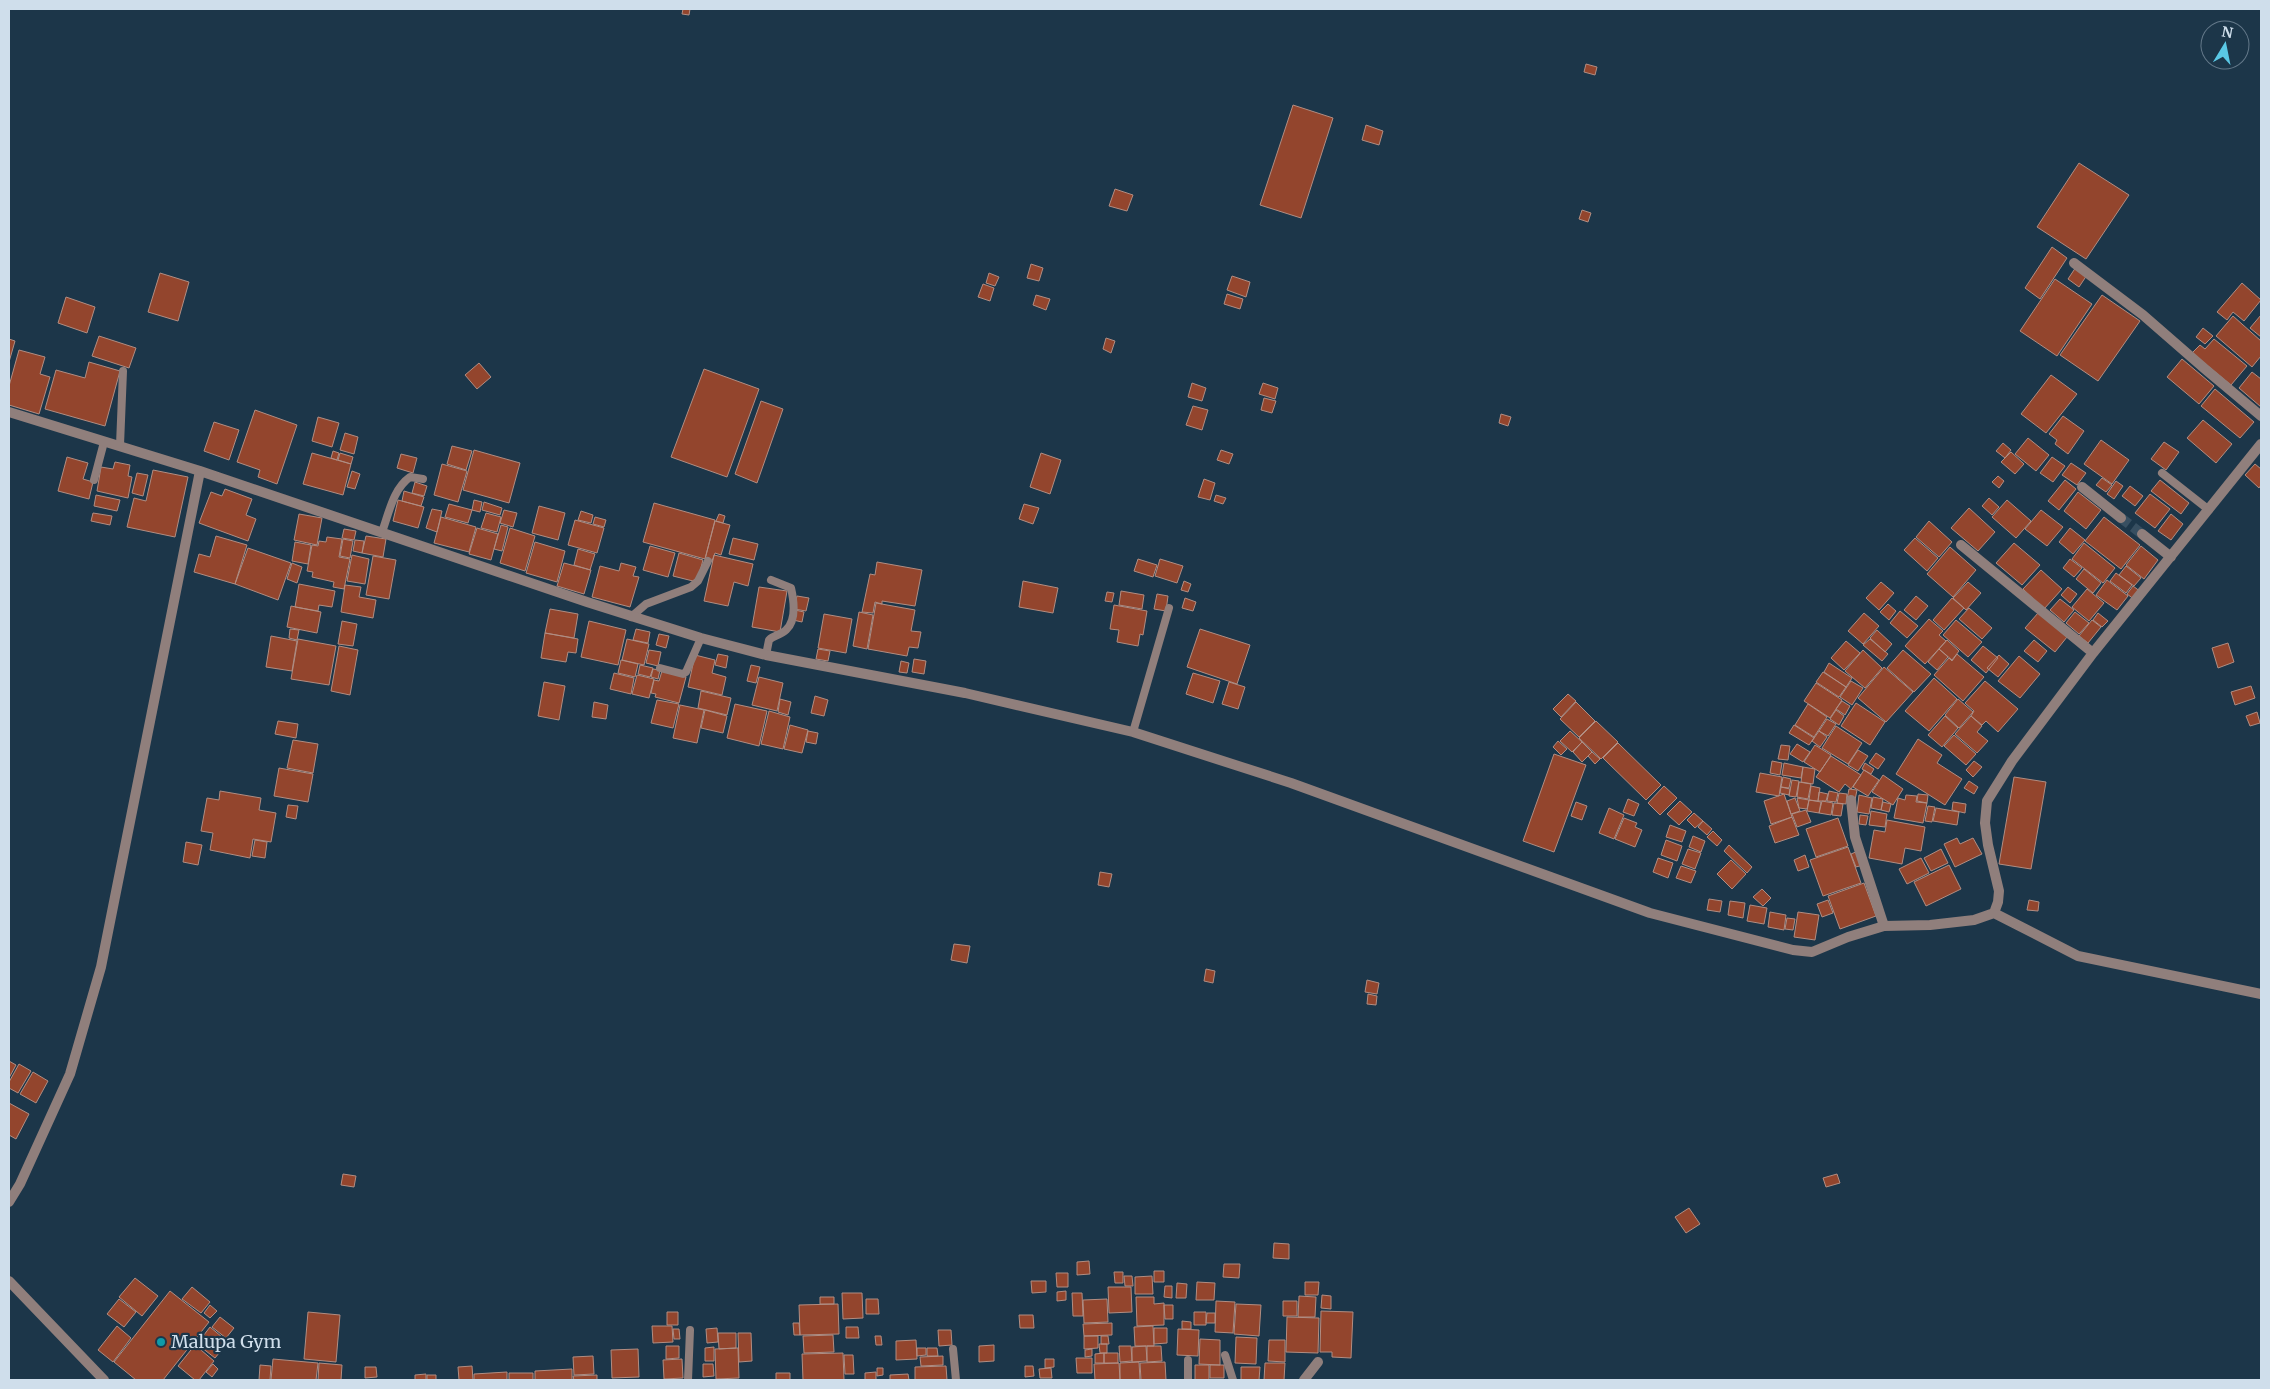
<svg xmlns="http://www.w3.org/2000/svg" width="2270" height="1389" font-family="Merriweather,serif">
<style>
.building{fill:#93452d;stroke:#b18d82}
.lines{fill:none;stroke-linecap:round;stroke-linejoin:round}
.street-tunnel{stroke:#374f61;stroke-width:10;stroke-dasharray:10 5;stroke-linecap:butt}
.lane{stroke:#907f7c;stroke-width:8}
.street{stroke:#907f7c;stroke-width:10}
.culture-dot{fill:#0f9aa8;stroke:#1c3649;stroke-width:2}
.labels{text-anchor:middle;stroke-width:4.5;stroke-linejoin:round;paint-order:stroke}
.poi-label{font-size:18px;fill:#cfdeeb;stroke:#1c3649;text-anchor:start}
</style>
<rect width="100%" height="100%" fill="#1c3649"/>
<!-- building -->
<path class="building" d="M683,9h7l-1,6 -7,-1z
M1586,64l11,3 -2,8 -11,-3z
M1293,105l40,13 -32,100 -41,-13z
M1366,125l17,6 -4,14 -17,-5z
M2079,163l50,32 -43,64 -49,-32z
M1115,189l18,6 -6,16 -18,-5z
M1582,210l9,3 -3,9 -9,-3z
M2052,247l15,11 -27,41 -15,-11z
M1031,264l12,4 -4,13 -12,-3z
M2076,267l11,8 -8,12 -11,-8z
M160,273l29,9 -11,39 -30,-9z
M989,273l10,4 -4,9 -9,-3z
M1232,276l18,6 -4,15 -19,-7z
M2055,279l37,25 -35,52 -37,-25z
M2242,283l19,17 -17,21 -11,-9 -6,8 -10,-8z
M983,284l11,4 -4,13 -12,-4z
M1227,294l16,5 -3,10 -16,-5z
M1036,295l14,4 -4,11 -13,-5z
M2102,295l38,26 -42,60 -38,-26z
M66,297l29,10 -8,26 -29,-10z
M2261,315v22l-11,-9z
M2233,316l28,25v15l-9,11 -36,-31z
M2203,328l10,8 -8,8 -9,-7z
M99,336l37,12 -7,20 -37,-12z
M1106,338l9,3 -4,12 -8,-4z
M9,339l6,2 -6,21z
M2214,339l33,27 -16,19 -39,-32 8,-8 5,4z
M19,350l26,7 -5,17 10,3 -11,37 -30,-9v-19z
M2182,359l32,27 -15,18 -32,-27z
M89,362l31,9 -15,55 -60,-17 11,-39 29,8z
M479,363l12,14 -14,12 -12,-14z
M704,369l55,20 -32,88 -56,-20z
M2252,372l9,7v28l-22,-19z
M2051,375l26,19 -31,39 -25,-19z
M1192,383l14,5 -4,13 -14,-4z
M1263,383l15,5 -3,11 -16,-5z
M2215,389l39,33 -14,16 -39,-32z
M1264,398l12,3 -4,12 -11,-3z
M761,401l22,8 -26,74 -22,-9z
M1193,406l15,4 -6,20 -16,-5z
M255,410l42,15 -20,59 -19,-7 2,-7 -23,-8z
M1501,414l10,3 -3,9 -9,-3z
M2063,416l21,15 -16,23 -13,-10 2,-4 -8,-6z
M318,417l21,6 -7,24 -20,-6z
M2203,420l29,24 -16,19 -29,-25z
M214,422l25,8 -10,30 -25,-9z
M345,433l13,4 -4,17 -14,-4z
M2028,438l21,17 -13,16 -21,-17z
M2101,440l28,20 -17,24 -28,-20z
M2164,442l15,10 -13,18 -15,-11z
M2003,443l8,7 -6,8 -9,-7z
M452,446l20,5 -6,19 -19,-6z
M474,450l46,13 -11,40 -46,-13z
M1221,450l12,4 -4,10 -12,-4z
M333,451l6,2 -2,7 -6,-2z
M2011,452l13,12 -9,10 -14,-12z
M312,453l39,11 -8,31 -40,-11z
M340,453l13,4 -2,7 -13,-4z
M1041,453l20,7 -11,34 -20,-7z
M401,454l16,4 -4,15 -16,-5z
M67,457l21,6 -5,16 10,3 -4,17 -31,-8z
M2052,457l13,9 -12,16 -13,-9z
M115,462l15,3 -2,11 4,1 -4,21 -31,-7 4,-24 12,2z
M2071,463l15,10 -9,12 -15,-10z
M442,464l25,7 -9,31 -24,-7z
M2255,464l6,5v16l-2,3 -14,-13z
M153,470l35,7 -13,60 -48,-10 7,-29 12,3z
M352,471l8,3 -5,15 -8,-2z
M137,473l11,2 -5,21 -11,-3z
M1998,476l6,5 -5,7 -7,-6z
M2102,478l10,7 -6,7 -10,-7z
M1204,479l11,4 -5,17 -12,-3z
M2065,480l11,9 -17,21 -11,-9z
M2160,480l29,23 -8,11 -30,-23z
M2116,481l7,5 -9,13 -7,-5z
M415,482l12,4 -3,10 -12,-3z
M2130,486l13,10 -8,10 -13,-10z
M225,489l27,10 -6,16 10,4 -8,22 -49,-18 12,-31 11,4z
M404,491l20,6 -3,9 -19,-5z
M2078,492l23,18 -15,19 -22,-18z
M2150,494l20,15 -15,19 -20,-15z
M96,495l24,5 -3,11 -23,-5z
M1216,495l10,3 -3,6 -9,-3z
M1989,498l10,9 -7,8 -10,-9z
M398,500l26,7 -6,21 -25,-7z
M474,500l8,2 -2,10 -8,-2z
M2007,500l24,21 -15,17 -24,-21z
M484,502l18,6 -2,7 -18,-5z
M654,503l61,17 -10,39 -62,-17z
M449,504l23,6 -4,13 -23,-6z
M1024,504l15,4 -6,16 -14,-5z
M539,506l26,7 -7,27 -26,-7z
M1969,508l26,24 -17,19 -27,-23z
M432,509l10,2 -5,21 -11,-4z
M504,510l13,3 -4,14 -13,-4z
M2041,510l22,17 -16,19 -22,-17z
M581,511l12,4 -2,8 -13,-3z
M93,513l19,3 -2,9 -19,-4z
M486,513l15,4 -4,15 -16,-4z
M299,514l23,4 -5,27 -23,-5z
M719,514l6,2 -2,7 -7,-2z
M2171,514l12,10 -12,16 -13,-9z
M441,517l35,10 -7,25 -35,-9z
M595,517l11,3 -2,7 -11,-3z
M2104,517l36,28 -19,24 -36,-28z
M575,520l29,8 -7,25 -29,-8z
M715,521l15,4 -9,30 -6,-2 -3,8 -7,-2z
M1929,521l23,21 -13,15 -23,-20z
M501,525l7,2 -6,24 -8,-2z
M477,528l21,6 -7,26 -22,-6z
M510,528l25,8 -10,35 -25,-8z
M2070,528l15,12 -12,14 -14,-12z
M344,529l12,2 -2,9 -12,-2z
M216,536l31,9 -12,39 -41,-12 5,-18 11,3z
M366,536l20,3 -3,18 -21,-4z
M327,537l15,2 -3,18 11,2 -6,30 -11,-2 1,-5 -22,-5 1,-5 -6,-1 5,-26 6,1 1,-5 7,1z
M733,538l25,6 -4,16 -25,-6z
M1915,538l23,20 -11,13 -23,-21z
M343,539l10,2 -3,17 -10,-2z
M355,540l9,1 -2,12 -9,-2z
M295,542l16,3 -3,19 -16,-3z
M535,542l30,9 -8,31 -31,-9z
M2014,543l26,22 -18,20 -26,-22z
M2084,543l31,25 -12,15 -31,-24z
M650,546l25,7 -7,24 -25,-7z
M2141,546l17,14 -14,19 -18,-14z
M1950,547l26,23 -23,27 -26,-23z
M248,548l43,15 -13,37 -43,-16z
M578,549l17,5 -5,16 -16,-5z
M679,553l24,7 -6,22 -24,-6z
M352,555l17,4 -4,25 -18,-3z
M714,555l39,9 -5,22 -14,-4 -6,24 -24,-5z
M373,556l23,4 -7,39 -23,-4z
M1138,559l19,6 -4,12 -19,-6z
M1160,559l23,7 -6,17 -22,-7z
M2070,559l12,9 -8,9 -11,-9z
M877,562l45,8 -7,36 -33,-5v3l-7,-2 -2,11 -11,-1 8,-38 5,1z
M292,563l10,4 -5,16 -10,-4z
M564,563l27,7 -7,24 -27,-8z
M621,563l15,4 -3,9 6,1 -9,30 -38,-10 8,-31 19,5z
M2126,566l15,12 -7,8 -15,-11z
M2084,569l17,14 -8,10 -17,-14z
M2041,570l21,19 -18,20 -21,-20z
M2116,573l16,12 -6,8 -16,-12z
M2107,580l21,16 -11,14 -21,-15z
M1023,581l35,7 -5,25 -34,-6z
M1184,581l7,3 -3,8 -7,-2z
M1881,582l13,11 -15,17 -13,-12z
M1968,582l13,11 -15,17 -13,-12z
M299,584l36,7 -3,16 -13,-2 -1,6 -23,-4z
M345,585l16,2 -2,10 17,3 -3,18 -32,-6z
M2133,586l8,6 -6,8 -8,-6z
M759,587l28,4 -7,41 -28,-5z
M2068,587l9,7 -7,9 -9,-8z
M2087,589l17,14 -15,18 -17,-14z
M1121,591l23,4 -2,14 -23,-4z
M1107,592l7,1 -2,9 -7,-1z
M1157,594l11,2 -2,15 -12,-2z
M797,596l12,2 -3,13 -12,-2z
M1916,596l12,10 -12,14 -12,-10z
M1185,598l11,4 -3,9 -11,-3z
M1952,598l12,10 -20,22 -11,-10z
M2060,599l14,11 -10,12 -14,-12z
M876,603l39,7 -4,21 10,1 -3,16 -9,-1 -2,9 -39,-7z
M1888,604l8,7 -7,9 -9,-8z
M1114,605l33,6 -4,24 -3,-1 -2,12 -21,-4 2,-12 -9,-1z
M291,606l30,6 -4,21 -30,-6z
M1969,608l23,20 -10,11 -23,-20z
M550,609l28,5 -4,24 -29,-5z
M795,610l9,2 -2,10 -9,-2z
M1900,611l18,15 -11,12 -17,-15z
M859,612l14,3 -6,34 -14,-3z
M2075,612l14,11 -10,11 -13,-11z
M1864,613l15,13 -16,18 -15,-13z
M2038,613l29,24 -12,15 -30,-24z
M2098,613l10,8 -6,6 -9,-7z
M824,614l28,5 -6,34 -28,-5z
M1929,619l14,12 -4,4 7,6 -21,23 -20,-18z
M1956,620l26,22 -14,15 -25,-22z
M2092,620l9,7 -13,16 -9,-7z
M342,621l15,3 -4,22 -15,-2z
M589,621l37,9 -8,35 -37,-8z
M290,629l9,1 -2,10 -8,-2z
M636,629l14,3 -2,11 -15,-3z
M1200,629l50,16 -13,39 -50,-17z
M1877,630l15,14 -7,8 -15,-14z
M545,633l33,6 -2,14 -8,-1 -2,10 -25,-4z
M659,634l10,2 -3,12 -10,-3z
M271,636l26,5 -5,30 -26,-4z
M298,639l38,7 -7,39 -38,-6z
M627,639l22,5 -5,21 -22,-5z
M1870,639l18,15 -6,7 -19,-16z
M1947,640l12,11 -7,9 -13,-11z
M2034,640l13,11 -9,11 -14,-11z
M1846,641l14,12 -16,17 -13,-12z
M2228,643l6,19 -16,6 -6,-20z
M339,646l19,4 -8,45 -19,-4z
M1983,646l15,12 -12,15 -15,-13z
M818,649l12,2 -2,10 -12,-2z
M1939,649l9,8 -11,13 -9,-8z
M649,650l12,2 -3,14 -12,-3z
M1863,650l19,18 -17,20 -20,-17z
M1903,650l28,24 -17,18 -27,-24z
M718,654l10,2 -2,12 -11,-3z
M1957,654l27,23 -21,24 -29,-26 15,-17 3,3z
M695,655l20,5 -3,13 14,4 -4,18 -34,-8z
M1999,655l10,9 -11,13 -11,-9z
M2019,656l21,18 -20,24 -22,-17z
M914,659l12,2 -2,13 -12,-2z
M621,660l17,4 -3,13 -17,-4z
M901,661l8,2 -2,10 -8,-1z
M1829,663l23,15 -6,9 -22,-15z
M640,665l13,3 -3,9 -12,-3z
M751,665l9,2 -4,16 -9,-2z
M1884,667l29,25 -27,30 -28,-24z
M653,669l7,1 -2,9 -7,-2z
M662,671l24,6 -7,26 -24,-6 1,-3 -5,-1 3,-13 5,1z
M1823,672l23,15 -7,10 -23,-15z
M614,673l20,5 -3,16 -21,-5z
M1193,673l27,8 -7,22 -27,-9z
M637,675l17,4 -5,19 -17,-4z
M759,677l24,6 -6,28 -25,-6z
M1934,678l23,21 -28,32 -24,-20z
M1851,681l12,7 -11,17 -12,-8z
M1985,681l33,28 -20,23 -12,-11 -4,4 -11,-9 3,-5 -9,-8z
M544,682l21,4 -6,34 -21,-4z
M1229,682l16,5 -7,22 -16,-5z
M1816,683l26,17 -12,18 -26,-17z
M2251,686l4,12 -20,7 -4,-13z
M701,691l30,7 -4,17 -29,-7z
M1568,694l8,7 -15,16 -8,-8z
M815,696l13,4 -4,16 -13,-3z
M780,699l11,3 -3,13 -10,-3z
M1958,699l15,13 -14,16 -14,-13z
M657,700l22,4 -6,24 -22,-5z
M1842,701l8,5 -5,9 -9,-6z
M594,702l14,3 -2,14 -14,-2z
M1576,702l19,19 -16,16 -19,-18z
M1856,703l29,19 -15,23 -29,-19z
M735,704l32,7 -8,35 -32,-8z
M1808,704l19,13 -13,20 -19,-12z
M680,705l24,5 -7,33 -24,-5z
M705,710l22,6 -4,17 -22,-5z
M1836,710l8,6 -5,9 -9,-6z
M769,711l21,6 -7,32 -22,-5z
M2257,712l3,11 -10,3 -4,-10z
M1945,716l13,12 -16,19 -14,-12z
M1971,716l11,10 -5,6 11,9 -11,12 -22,-19z
M1827,719l9,5 -8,12 -9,-5z
M278,721l20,3 -2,14 -21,-4z
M1596,721l22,21 -17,17 -22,-21z
M790,725l18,5 -6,23 -18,-4z
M1794,725l20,13 -5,7 -20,-12z
M1836,726l26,17 -14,21 -26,-16z
M808,731l10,2 -2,11 -10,-2z
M1570,731l12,11 -10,10 -12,-11z
M1819,731l8,6 -7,10 -8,-6z
M1954,735l22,19 -10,11 -22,-19z
M1918,739l24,16 -5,8 25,16 -17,26 -49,-31z
M293,740l25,4 -5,29 -26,-5z
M1558,741l9,8 -6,6 -8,-8z
M1582,742l10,10 -10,10 -9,-10z
M1618,743l43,42 -15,15 -43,-42z
M1797,744l13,8 -7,10 -13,-8z
M1781,745l9,1 -2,14 -10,-1z
M1815,745l16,10 -11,17 -16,-10z
M1858,750l10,6 -10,15 -10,-6z
M1592,752l8,7 -5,5 -7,-8z
M1876,753l9,6 -7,10 -9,-6z
M1554,754l32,11 -32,87 -31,-11z
M1831,756l30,19 -10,14 -6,-5 -6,8 -23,-15z
M1772,761l10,2 -2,12 -10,-2z
M1974,761l8,6 -9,10 -7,-7z
M1784,763l19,4 -2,11 -19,-3z
M1865,763l9,6 -3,5 -9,-5z
M1803,767l12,2 -2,15 -12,-2z
M279,768l34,6 -5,28 -34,-6z
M1864,770l15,10 -11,16 -15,-9z
M1760,773l22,4 -3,19 -23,-4z
M1883,775l20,14 -10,16 -21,-13z
M1783,777l8,2 -2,9 -8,-1z
M2014,777l32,5 -15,87 -32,-5z
M1792,780l7,1 -3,16 -7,-1z
M1969,781l9,6 -4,7 -10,-6z
M1799,782l12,2 -3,15 -11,-2z
M1664,786l13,12 -17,17 -12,-12z
M1811,786l9,2 -2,13 -9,-1z
M1781,787l9,2 -1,6 -9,-2z
M1849,789l8,1 -2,10 -8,-1z
M220,791l41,7 -2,12 17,3 -5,29 -18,-3 -3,19 -40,-8 3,-17 -12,-2 6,-33 12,2z
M1829,791l9,2 -2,9 -9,-1z
M1819,792l9,2 -2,7h-8z
M1839,793l8,1 -1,10 -9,-1z
M1784,794l8,23 -21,7 -7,-23z
M1918,794l10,1 -1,8 -10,-2z
M1859,795l13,3 -3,16 -12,-2z
M1906,795l11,1 -1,6 11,1 -4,20 -29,-5 4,-20 7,2z
M1873,797l10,2 -2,11 -10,-2z
M1795,798l5,13 -9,3 -4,-13z
M1797,798l12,2 -2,9 -8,-1z
M1628,799l11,5 -5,12 -11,-4z
M1809,800l12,2 -2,11 -12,-2z
M1680,801l12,11 -13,13 -12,-11z
M1822,801l11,2 -2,12 -12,-2z
M1576,802l11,4 -5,14 -11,-4z
M1883,802l8,2 -2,8 -8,-2z
M1953,802l13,2 -1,9 -13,-3z
M1834,803l9,1 -2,12 -9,-1z
M288,805l10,1 -2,13 -10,-2z
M1928,806l7,1 -3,15 -7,-1z
M1609,808l15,7 -10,24 -15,-6z
M1936,808l23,4 -2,13 -24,-4z
M1806,810l5,12 -14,5 -5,-13z
M1871,811l16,3 -2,13 -16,-2z
M1694,813l9,8 -8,7 -8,-8z
M1860,815l8,1 -2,9 -7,-1z
M1792,817l7,18 -24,8 -6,-17z
M1624,818l13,5 -2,4 7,3 -7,17 -20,-8z
M1838,818l10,28 -32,11 -10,-28z
M1887,820l38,7 -4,24 -16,-3 -3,16 -33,-6 5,-28 11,2z
M1703,821l9,8 -5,6 -9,-8z
M1670,825l16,6 -4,11 -16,-5z
M1713,831l9,9 -5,6 -10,-9z
M1693,836l12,5 -4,11 -12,-5z
M1957,838l3,6 13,-6 9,16 -27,13 -11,-23z
M255,840l12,2 -2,16 -13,-2z
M1666,840l16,6 -5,15 -16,-6z
M186,842l16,3 -4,20 -15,-3z
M1729,845l23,22 -5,6 -23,-22z
M1848,847l13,36 -38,13 -13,-36z
M1688,849l13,4 -6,16 -13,-5z
M1941,849l7,14 -17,8 -7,-13z
M1858,851l5,14 -7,2 -5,-13z
M1805,855l4,12 -11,4 -4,-11z
M1658,858l15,5 -5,15 -15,-6z
M1921,858l8,15 -22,11 -8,-15z
M1731,860l15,14 -14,15 -15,-15z
M1949,865l12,24 -35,17 -12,-24z
M1681,866l15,5 -5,12 -15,-5z
M1100,872l12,2 -3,13 -11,-2z
M1864,883l12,33 -36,13 -12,-33z
M1762,889l9,9 -8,8 -10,-9z
M1709,899l13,2 -2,11 -13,-2z
M1828,900l5,13 -11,4 -5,-13z
M2029,900l10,2 -1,9 -11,-1z
M1730,901l15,2 -2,15 -15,-3z
M1750,905l17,3 -3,16 -17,-3z
M1770,912l16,3 -2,15 -16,-3z
M1798,912l21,3 -4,25 -21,-3z
M1787,918l8,1 -2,11 -8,-1z
M954,944l16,2 -3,17 -16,-3z
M1206,969l9,2 -2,12 -9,-2z
M1367,980l12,3 -2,11 -12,-2z
M1368,994l9,2 -1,9 -9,-1z
M9,1061l7,4 -7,13z
M19,1064l12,7 -13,22 -9,-5v-6z
M33,1072l15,9 -12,22 -16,-9z
M9,1103l20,11 -13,25 -7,-4z
M343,1174l13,2 -2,11 -13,-2z
M1837,1174l3,9 -14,4 -3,-9z
M1689,1208l11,16 -14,9 -11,-16z
M1274,1243l15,1v15l-16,-1z
M1089,1261l1,13 -13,1v-13z
M1224,1264h16l-1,14 -16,-1z
M1154,1271h10v11h-10z
M1114,1272h9v11h-8z
M1056,1273h12v14h-11z
M1124,1276h8l1,10h-8z
M1152,1276l1,18h-18v-17z
M135,1278l23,18 -16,20 -23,-19z
M1031,1281h15v11l-14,1z
M1197,1282l18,1 -1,17h-18z
M1305,1282h14l-1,13h-13z
M1177,1283l10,1 -1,14h-10z
M1165,1286h7v12l-8,-1z
M192,1287l18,15 -9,11 -19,-14z
M1108,1287h23l1,25 -23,1z
M170,1291l39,31 -46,58h-27l-22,-18z
M1066,1291v9l-9,1v-9z
M842,1293h20l1,25 -20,1z
M1072,1293h10l1,23h-10z
M1322,1295l9,1v13l-10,-1z
M1299,1296l17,1 -1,20h-17z
M820,1297h14v7h-14z
M1136,1297h18v7l10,-1v22l-27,1z
M119,1299l17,13 -12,15 -17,-13z
M866,1299h12l1,15h-13z
M1107,1299l1,23 -24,1 -1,-23z
M1216,1301l19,1 -2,31 -18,-1z
M1283,1301h14v15h-14z
M838,1304l1,30 -39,1 -1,-30z
M1236,1304l25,1 -2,31 -25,-2z
M210,1305l7,6 -7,7 -6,-5z
M1164,1305h9v14h-8z
M1321,1311l32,1 -2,46 -19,-1v-5h-12z
M308,1312l32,3 -4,47 -32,-3z
M667,1312h11v13h-11z
M1194,1312h12v13h-12z
M1207,1313h8v10h-9z
M1019,1315h14l1,13h-14z
M220,1317l14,11 -8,10 -14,-11z
M1287,1317l32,1 -1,35 -32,-1z
M1182,1321l9,1v7h-9z
M793,1323h6l1,12h-6z
M1112,1323v12l-28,1 -1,-12z
M117,1326l14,12 -18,24 -15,-12z
M652,1326h20l1,16 -20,1z
M1153,1326l1,20h-19l-1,-19z
M210,1327l18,15 -13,16 -18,-14z
M846,1327h12l1,11h-13z
M717,1328l1,14 -11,1 -1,-14z
M1154,1328h13v15l-13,1z
M673,1329h6l1,10h-6z
M1178,1329l21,1 -1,26 -21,-1z
M938,1330h13l1,15 -13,1z
M718,1333h18v15l-17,1z
M738,1333h13l1,28 -13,1z
M833,1335l1,17 -30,1 -1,-17z
M875,1336h6l1,9h-6z
M1084,1336h14v12l-14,1z
M1101,1336h7l1,8h-8z
M1236,1337l21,1 -1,26 -21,-1z
M1200,1339l20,1v25l-21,-1z
M916,1340l1,19 -21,1v-19z
M1269,1340h16v22l-17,-1z
M1099,1344h8v9h-7z
M195,1345l19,16 -15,19h-4l-17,-14z
M994,1345v16l-15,1v-16z
M666,1346h13v12l-13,1z
M1119,1346h12l1,15 -12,1z
M1146,1346l1,15 -15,1v-15z
M1147,1346h14l1,15 -15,1z
M714,1347v14h-9v-13z
M738,1348l1,30 -23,1 -1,-30z
M917,1348h9v7l-9,1z
M927,1348h10l1,8h-11z
M638,1349l1,28 -27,1 -1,-28z
M1092,1349v7l-7,1v-7z
M843,1353l1,27h-41l-1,-26z
M1104,1353h14v10h-14z
M1104,1353v10h-9v-9z
M844,1355h9l1,19h-9z
M593,1356l1,18 -20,1 -1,-18z
M943,1356v9l-22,1 -1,-9z
M1076,1358h16v15h-15z
M273,1359l45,4 -2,17h-45z
M682,1359l1,19 -19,1 -1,-19z
M1045,1359h9v8l-9,1z
M1139,1362l1,18h-20v-17z
M1165,1362l1,18h-25l-1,-17z
M319,1363l23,2 -1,15h-23z
M1119,1363l1,17h-25l-1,-16z
M1265,1363h20l-1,17h-20z
M213,1364l5,5 -6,8 -6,-5z
M703,1364h10l1,12 -11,1z
M260,1365l11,1 -1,14h-11z
M1195,1365h14v15h-14z
M1210,1365h14v13h-14z
M472,1366l1,14h-14l-1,-13z
M946,1366l1,14h-32v-13z
M1025,1366h8l1,10 -9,1z
M365,1367h11l1,10 -12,1z
M1241,1367h19l-1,13h-18z
M877,1368h6v7l-6,1z
M1051,1368l1,10h-12l-1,-9z
M572,1369v11h-37v-9z
M507,1372v8h-33v-6z
M876,1372v8h-11v-7z
M509,1373h24v7h-24z
M776,1373h14v7h-14z
M426,1374v6h-11v-5z
M908,1374l1,6h-19v-5z
M427,1375h9v5h-9z
M597,1375v5h-23l-1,-4z"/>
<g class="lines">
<!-- street-tunnel -->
<path class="street-tunnel" d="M2121,518l21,16"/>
<!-- lane -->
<path class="lane" d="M120,445l3,-74
M2162,473l47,37
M94,480l10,-38
M382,532c7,-19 11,-43 28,-55l13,2
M631,617l15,-13 45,-17 7,-6 10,-20
M766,655l3,-15c5,-5 12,-5 17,-10 11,-10 8,-29 5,-42l-20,-8
M660,668l23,6 3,-2 15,-34
M1133,732l36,-124
M953,1349l3,31
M1225,1355l8,25
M1188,1360v20
M688,1380l2,-50"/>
<!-- street -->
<path class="street" d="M2074,263l69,52 62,54 56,47
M9,412l191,59
M2082,487l39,31
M2142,534l29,23
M1961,545l132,108
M1851,800l4,37 29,89
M1994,913l84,43 183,38
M9,1202l11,-18 50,-110 31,-107 99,-496 387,131 114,36 65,17 199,38 168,39 158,51 359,130 143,37 19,2 36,-15 36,-11 46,-1 44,-5 20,-7 4,-11 1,-11 -11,-46 -3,-22 2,-22 25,-40 81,-108 168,-209
M9,1281l95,99
M1304,1380l14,-18"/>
</g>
<!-- markers -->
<circle class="culture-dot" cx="161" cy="1342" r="5"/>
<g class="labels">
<!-- poi labels -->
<g class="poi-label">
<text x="171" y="1348">Malupa Gym</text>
</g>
</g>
<!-- border -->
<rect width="2270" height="1389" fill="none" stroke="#cfdeeb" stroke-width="20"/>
<!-- north arrow -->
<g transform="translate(2225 45) rotate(10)"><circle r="24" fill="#1c3649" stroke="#64798a"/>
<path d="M0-4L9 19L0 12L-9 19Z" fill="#5ac8e5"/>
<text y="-8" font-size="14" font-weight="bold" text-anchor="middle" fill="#cfdeeb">N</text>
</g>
</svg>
